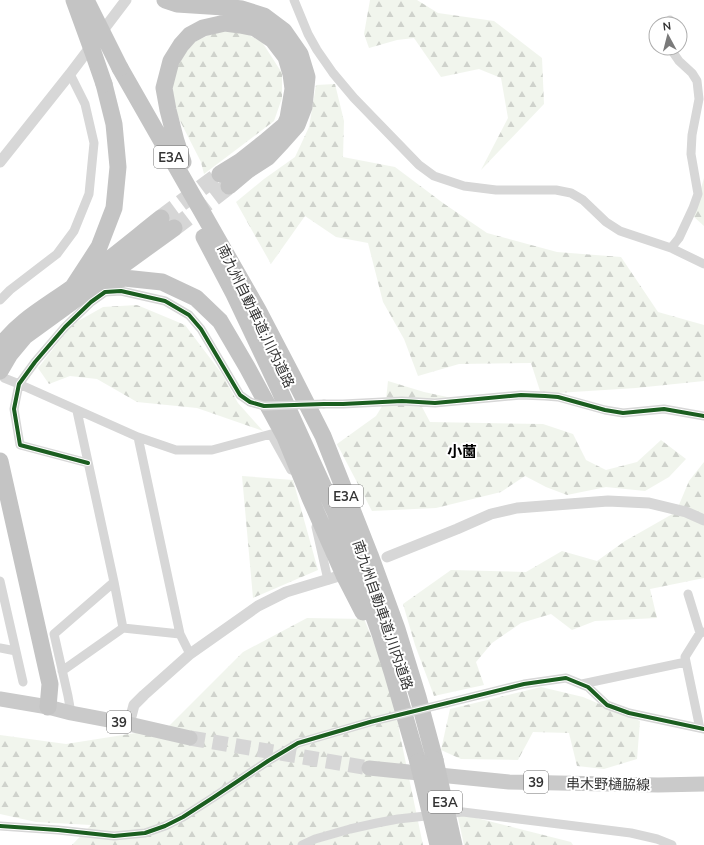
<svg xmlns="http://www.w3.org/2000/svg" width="704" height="845" font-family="Mulish,'Noto Sans JP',sans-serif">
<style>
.forest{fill:url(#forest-firs)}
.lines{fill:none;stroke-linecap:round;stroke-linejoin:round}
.primary-tunnel{stroke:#d6d6d6;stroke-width:15;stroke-dasharray:15 8;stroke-linecap:butt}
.motorway-tunnel{stroke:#d6d6d6;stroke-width:17;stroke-dasharray:17 8;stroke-linecap:butt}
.minor{stroke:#d7d7d7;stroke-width:9}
.tertiary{stroke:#d7d7d7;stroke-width:11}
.primary{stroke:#cacaca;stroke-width:15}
.motorway{stroke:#c4c4c4;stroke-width:17}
.minor-bridge{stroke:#d7d7d7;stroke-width:9}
.motorway-bridge{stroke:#c4c4c4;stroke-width:17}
.cycleway-casing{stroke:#fff;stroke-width:6}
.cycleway{stroke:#1b5e20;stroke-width:4}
.labels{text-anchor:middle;stroke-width:4;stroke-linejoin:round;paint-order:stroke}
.shield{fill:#fff;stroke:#707070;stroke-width:1}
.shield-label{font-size:13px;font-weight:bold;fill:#333}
.street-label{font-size:14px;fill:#333;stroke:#fff}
.neighbourhood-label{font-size:15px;font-weight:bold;fill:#000;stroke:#fff}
</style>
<defs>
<pattern id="forest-firs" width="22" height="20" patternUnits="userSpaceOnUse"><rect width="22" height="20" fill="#f1f5ed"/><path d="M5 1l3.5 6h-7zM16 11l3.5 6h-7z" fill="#cfd2cc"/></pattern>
</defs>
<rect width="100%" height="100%" fill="#fff"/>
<!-- forest -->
<path class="forest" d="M370,0h47l21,13 56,8 48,37 2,46 -63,66 27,-52 -7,-40 -22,-9 -38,8 -27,-39 -17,2 -28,8 -5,-14z
M222,29l21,3 19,10 20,31v25l-8,23 -70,53 -3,-12 -23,-45 -7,-25 6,-31 19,-20z
M335,84l9,37 -1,36 52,10 48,36 44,30 70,19 64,5 37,55 46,13v56l-68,7 -95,6 -10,-31 -72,1 -41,12 -14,-37 -21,-37 -15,-59 -32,-6 -31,-21 -34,48 -35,-62 28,-23 31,-22 14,-30 7,-42z
M704,178v48l-11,-10z
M137,305l48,20 37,49 16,29 25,28 -66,-23 -60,-6 -40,-23 -27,-3 -21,8 -11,-16 35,-44 30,-17z
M388,381l36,11 42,9 -44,6 8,15 113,2 30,10 13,26 20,10 31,-8 24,-22 25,19 -17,18 -24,14 -39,-4 -39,8 -21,-8 -21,-11 -24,16 -65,16 -64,3 -35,-67 39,-28 10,-16z
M704,462v116l-54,11 7,29 -62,3 -23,9 -21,-16 -30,9 -29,20 -16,19 8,23 -50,11 -19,-51 -12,-41 48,-34 75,2 36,-21 35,10 28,-20 51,-29 13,-31z
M242,476l51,4 25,90 -65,28z
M307,618l57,1 27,64 9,52 23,110h-351l19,-20 -55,-3 -36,-8v-79l66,9 101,-16 76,-76z
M541,687l42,10 57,24 -3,38 -33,10 -27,-3 -8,-33 -36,-1 -15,28 -57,-1 -20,-9 9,-41z
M457,813l114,29 2,3h-109z"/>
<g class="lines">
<!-- primary-tunnel -->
<path class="primary-tunnel" d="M190,738l179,30"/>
<!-- motorway-tunnel -->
<path class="motorway-tunnel" d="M161,218l59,-44
M174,228l55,-42"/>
<!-- minor -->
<path class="minor" d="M294,0l14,34 9,16 16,23 21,25 65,67 15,11 30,10 32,4h60l15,3 12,7 23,22 14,9 51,17 33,16
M670,24v-4
M670,48l9,13 13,12 5,8 2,18 -7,36 -1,19 7,40 -5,14 -14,30 -8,10
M0,300l10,-10 47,-36 17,-23 15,-37 5,-51 -9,-39 -15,-30
M4,378l15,6 119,53 38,13h36l59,-16 20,36
M324,404h19l59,-3 33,2 86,-8 24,1 13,1 47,13 18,3 41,-4 40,7
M77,411l37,171 9,46
M138,437l42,197 10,20
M88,463l-68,-18 -6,-36 5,-25 16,-22 30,-35 26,-25 14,-10 16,-1 44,10 24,14 12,14 39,66 10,7
M316,527l12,53
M0,581l23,101
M688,594l12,39
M0,648l16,3
M62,671l61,-43 57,6
M582,684l104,-22
M447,703l77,-19 42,-6 22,9 19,18 22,8 75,16
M71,713l-3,-17 -14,-62 60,-52
M699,724l-14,-67 15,-24 4,-1
M0,826l58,4 56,6 31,-3 20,-7 18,-9 31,-20 54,-36 30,-18 72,-21
M302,845l13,-6 35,-10 27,-6 21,-4 65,-7 168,21 26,6 15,6"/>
<!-- tertiary -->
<path class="tertiary" d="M0,162l70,-88 56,-74
M387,557l70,-28 34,-15 26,-6 91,-7 41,2 37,9 18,8
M129,724l5,-19 10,-10 46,-41 68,-48 28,-14 53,-16"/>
<!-- primary -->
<path class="primary" d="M0,699l48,8 23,6 58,11 61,14
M369,768l140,14 149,3 46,-1"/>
<!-- motorway -->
<path class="motorway" d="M165,0l12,4 47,3 18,2 22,7 20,15 16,23 7,23 -3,30 -7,18 -16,18 -13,14 -20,13 -19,16
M120,68l138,242 35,67 30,59 47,119 27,74 21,68 17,63
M183,162l-7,-21 -8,-31 -4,-22 7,-27 10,-16 9,-10 13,-7 22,-5 15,2 15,3 18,12 13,17 5,17 2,15 -5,29 -3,7 -20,17 -24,19 -21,13
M204,237l30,57 45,95 56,123 19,49 26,73 12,38 26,90
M73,287l26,-40 15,-39 4,-41 -4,-43 -10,-40
M84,293l40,-15 38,4 34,16 24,23 27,46 38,70 25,61 34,77 19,37
M0,347c18,-26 47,-41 73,-60 30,-22 59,-46 88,-69
M0,371l10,-17 15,-18 149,-108
M0,461l50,223 -2,23"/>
<!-- minor-bridge -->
<path class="minor-bridge" d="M250,402l14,4 60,-2
M370,722l77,-19"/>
<!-- motorway-bridge -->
<path class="motorway-bridge" d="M74,0l20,55 10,29
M86,0l34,68
M435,760l19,85
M418,762l20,83"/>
<!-- cycleway casing -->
<g class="cycleway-casing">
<path id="cycleway" d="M88,463l-68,-18 -6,-36 5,-25 16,-22 30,-35 26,-25 14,-10 16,-1 44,10 24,14 12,14 39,66 10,7 14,4 60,-2h19l59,-3 33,2 86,-8 24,1 13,1 47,13 18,3 41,-4 40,7
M0,826l58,4 56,6 31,-3 20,-7 18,-9 31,-20 54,-36 30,-18 72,-21 154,-38 42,-6 22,9 19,18 22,8 75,16"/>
</g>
<!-- cycleway -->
<use href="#cycleway" class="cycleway"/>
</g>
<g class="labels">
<!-- shield labels -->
<g class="shield">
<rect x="154" y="146" width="34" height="22" rx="3"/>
<rect x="329" y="485" width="34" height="22" rx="3"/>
<rect x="107" y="711" width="24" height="22" rx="3"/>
<rect x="524" y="771" width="24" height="22" rx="3"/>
<rect x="428" y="791" width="34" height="22" rx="3"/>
</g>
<g class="shield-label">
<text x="171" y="162">E3A</text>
<text x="346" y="501">E3A</text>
<text x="119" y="727">39</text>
<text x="536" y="787">39</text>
<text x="445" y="807">E3A</text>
</g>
<!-- street labels -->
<g class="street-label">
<text transform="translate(256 316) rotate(64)" y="5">南九州自動車道;川内道路</text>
<text transform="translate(383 615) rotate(71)" y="5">南九州自動車道;川内道路</text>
<text transform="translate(608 784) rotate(1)" y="5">串木野樋脇線</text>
</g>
<!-- neighbourhood labels -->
<g class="neighbourhood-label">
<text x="462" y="457">小薗</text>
</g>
</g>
<!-- north arrow -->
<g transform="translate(668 36) rotate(353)"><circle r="19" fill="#ffffff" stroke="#adadad"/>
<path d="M0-3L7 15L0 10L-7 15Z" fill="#7a7a7a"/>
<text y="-6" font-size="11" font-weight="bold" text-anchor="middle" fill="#333333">N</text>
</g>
</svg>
